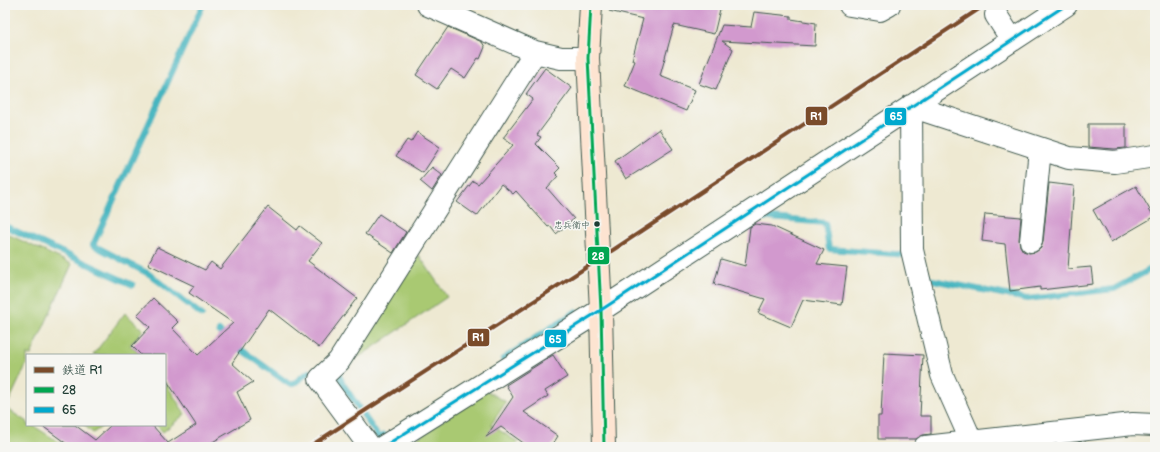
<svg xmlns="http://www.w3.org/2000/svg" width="1160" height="452" font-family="'Balsamiq Sans','Klee One',sans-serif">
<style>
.green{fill:#a9c972;stroke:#648353}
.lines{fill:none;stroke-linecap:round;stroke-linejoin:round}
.stream{stroke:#46b5c0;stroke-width:6}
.building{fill:#d299ce}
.minor-casing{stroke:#3e574c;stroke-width:24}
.secondary-casing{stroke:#3e574c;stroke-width:24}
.minor{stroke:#fff;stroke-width:22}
.secondary{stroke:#fde4d1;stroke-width:22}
.bus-1-casing{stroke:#f6f6f2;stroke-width:6}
.bus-2-casing{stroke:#f6f6f2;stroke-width:6}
.bus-1{stroke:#00a651;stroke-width:3}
.bus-2{stroke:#00a9ce;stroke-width:3}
.rail-1-casing{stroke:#f6f6f2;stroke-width:7}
.rail-1{stroke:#7a4b2a;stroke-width:4}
.bus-dot{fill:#1f3d34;stroke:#f6f6f2;stroke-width:1.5}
.labels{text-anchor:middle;stroke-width:3;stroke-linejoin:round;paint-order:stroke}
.bus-label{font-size:9px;fill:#1f3d34;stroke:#f6f6f2;text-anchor:end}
.line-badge{stroke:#f6f6f2;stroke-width:1.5}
.badge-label{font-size:11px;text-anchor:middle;font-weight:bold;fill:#fff}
</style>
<rect width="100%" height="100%" fill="#f6f6f2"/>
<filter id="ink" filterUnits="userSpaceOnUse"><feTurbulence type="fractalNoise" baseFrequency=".025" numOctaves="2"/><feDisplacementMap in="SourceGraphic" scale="8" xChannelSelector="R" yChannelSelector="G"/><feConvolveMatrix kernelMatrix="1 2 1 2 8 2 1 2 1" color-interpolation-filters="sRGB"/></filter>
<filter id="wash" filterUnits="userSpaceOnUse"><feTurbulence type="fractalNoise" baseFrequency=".012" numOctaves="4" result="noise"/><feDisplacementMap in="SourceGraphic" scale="16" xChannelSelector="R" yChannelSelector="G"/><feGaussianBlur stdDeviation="0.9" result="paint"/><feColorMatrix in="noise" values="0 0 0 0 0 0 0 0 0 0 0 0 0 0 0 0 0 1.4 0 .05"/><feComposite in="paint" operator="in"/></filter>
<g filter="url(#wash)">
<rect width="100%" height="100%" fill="#eee9d2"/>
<!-- green -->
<path class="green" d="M5,233l67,31 -41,91h-4v8l-21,45 21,14v3h5l35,22h-62z
M419,255l28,42 -88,60 -6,-7z
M125,313l18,17 -13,15 10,10h-47z
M165,382l20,32 -22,18 -7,-7h9z
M485,390l21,12 -15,23 27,17 -4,5 -107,-1z
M84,425h20l-11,8z"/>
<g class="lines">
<!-- stream -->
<path class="stream" d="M760,217l65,6 4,26 79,6
M5,226l128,59
M927,274l1,5 99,20 87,-10 41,-22
M202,315l-53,-41 -56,-29 110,-240
M219,331l9,8
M235,345l54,39h4l16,-12
M503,359l72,-47
M337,371l6,13 36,54 5,-3"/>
</g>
<g id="blocks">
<!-- building -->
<path class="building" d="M610,5h111l-7,29 -40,-9 -14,51 35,14 -9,21 -61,-25 10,-25 -3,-1 11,-41 -34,-8z
M754,12l37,4v3l25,4 -1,23 -93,-5 11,8 -17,41 -17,-6 23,-59 29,2z
M448,27l34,15 3,5 -5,12 -2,-1 -13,20 -14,-9 -14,20 -21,-14z
M545,68l27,20 -35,47 4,2 -5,7 24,24 -5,5 3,3 -11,12 27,31 -18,15 -6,-8 -2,1 -32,-36 -3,3 -12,-10 -24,32 -20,-14 16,-21 5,3 35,-39 -10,-7 30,-39 -7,-5z
M1088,124h38v24l-11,1 -27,-2z
M659,129l14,20 -47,30 -11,-18z
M417,132l23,15 -17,26 -27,-17 11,-16 4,2z
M432,167l10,8 -10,16 -12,-10z
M1049,183l25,3 -6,83 23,-2 2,17 -53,6v-3l-30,4 -5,-47 -23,-3 3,-27 36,3 -2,23 1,6 3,5 6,2 7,-1 5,-4 2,-6z
M1136,186l18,31 -43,25 -18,-32z
M268,207l29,23 3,-4 22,17 -14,18 49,37 -38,50 -50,-39 -37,54 21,19 -16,10 13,28 -46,27h-133l-30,-22h34l20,15 16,-15h41l16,18 28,-18 -31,-47v-23h-24l-9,-9 18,-19 -13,-12 16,-17 25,24 -6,6 26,27 35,-32 -44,-30 5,-7 -46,-22 9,-17 48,23 6,-8 9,7z
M379,214l27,18 -13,21 -28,-19z
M755,224l17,2 52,24 -7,14 30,3 -5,38 -39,-5 -12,27 -33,-14 7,-14 -51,-15 7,-25 24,7 5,-39z
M884,353l39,2 -3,61h11v18l-8,1 -7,4h-38v-23h3z
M553,355l14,22 -22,14 3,5 -24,16 34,24 -7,11h-22l-28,-20 -15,10 27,-40 -7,-12z"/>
</g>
</g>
<g filter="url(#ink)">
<use href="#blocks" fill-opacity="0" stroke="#3e574c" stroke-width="1"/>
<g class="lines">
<!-- minor casing -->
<g class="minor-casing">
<path id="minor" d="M428,5l107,47 26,6h27
M850,5l30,5 9,-5
M996,15l16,25
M911,106l1,144 30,125 32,72
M911,106l158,52 46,4 40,-6
M1031,241l9,-92
M370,447l-50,-68 19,-18 196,-309
M383,447l218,-137 465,-305
M925,447l208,-23 22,1"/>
</g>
<!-- secondary casing -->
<g class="secondary-casing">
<path id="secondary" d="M591,5l-3,53 13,252 3,137"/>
</g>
<!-- minor -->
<use href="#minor" class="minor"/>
<!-- secondary -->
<use href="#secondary" class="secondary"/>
<!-- bus-1 casing -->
<g class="bus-1-casing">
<path id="bus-1" d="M591,5l-3,53 13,252 3,137"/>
</g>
<!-- bus-2 casing -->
<g class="bus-2-casing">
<path id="bus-2" d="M383,447l218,-137 465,-305"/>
</g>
<!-- bus-1 -->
<use href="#bus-1" class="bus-1"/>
<!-- bus-2 -->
<use href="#bus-2" class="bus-2"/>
<!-- rail-1 casing -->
<g class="rail-1-casing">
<path id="rail-1" d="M309,447l307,-199 369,-243"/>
</g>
<!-- rail-1 -->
<use href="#rail-1" class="rail-1"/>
</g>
</g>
<!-- markers -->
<circle class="bus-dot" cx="597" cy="224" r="3.5"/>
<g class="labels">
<!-- bus labels -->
<g class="bus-label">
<text x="590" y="228">忠兵衛中</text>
</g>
</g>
<g class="line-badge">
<rect x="805" y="106" width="23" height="20" rx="4" fill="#7a4b2a"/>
<rect x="884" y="107" width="23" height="19" rx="4" fill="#00a9ce"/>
<rect x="587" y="246" width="23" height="19" rx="4" fill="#00a651"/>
<rect x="467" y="328" width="23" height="19" rx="4" fill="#7a4b2a"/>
<rect x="544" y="329" width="23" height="19" rx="4" fill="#00a9ce"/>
</g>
<g class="badge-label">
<text x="816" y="120">R1</text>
<text x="896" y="120">65</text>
<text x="598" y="260">28</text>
<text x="478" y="341">R1</text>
<text x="555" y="343">65</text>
</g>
<!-- margin -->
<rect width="1160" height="452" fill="none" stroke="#f6f6f2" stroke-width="20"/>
<!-- legend -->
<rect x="26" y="354" width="140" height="72" fill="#f6f6f2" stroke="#a0aca6"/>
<rect x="34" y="367" width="20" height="6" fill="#7a4b2a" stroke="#a0aca6"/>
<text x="62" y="374" font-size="12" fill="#1f3d34">鉄道 R1</text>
<rect x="34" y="387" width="20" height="6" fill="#00a651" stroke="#a0aca6"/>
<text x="62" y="394" font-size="12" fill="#1f3d34">28</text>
<rect x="34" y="407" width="20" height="6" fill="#00a9ce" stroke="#a0aca6"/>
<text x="62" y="414" font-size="12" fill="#1f3d34">65</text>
</svg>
